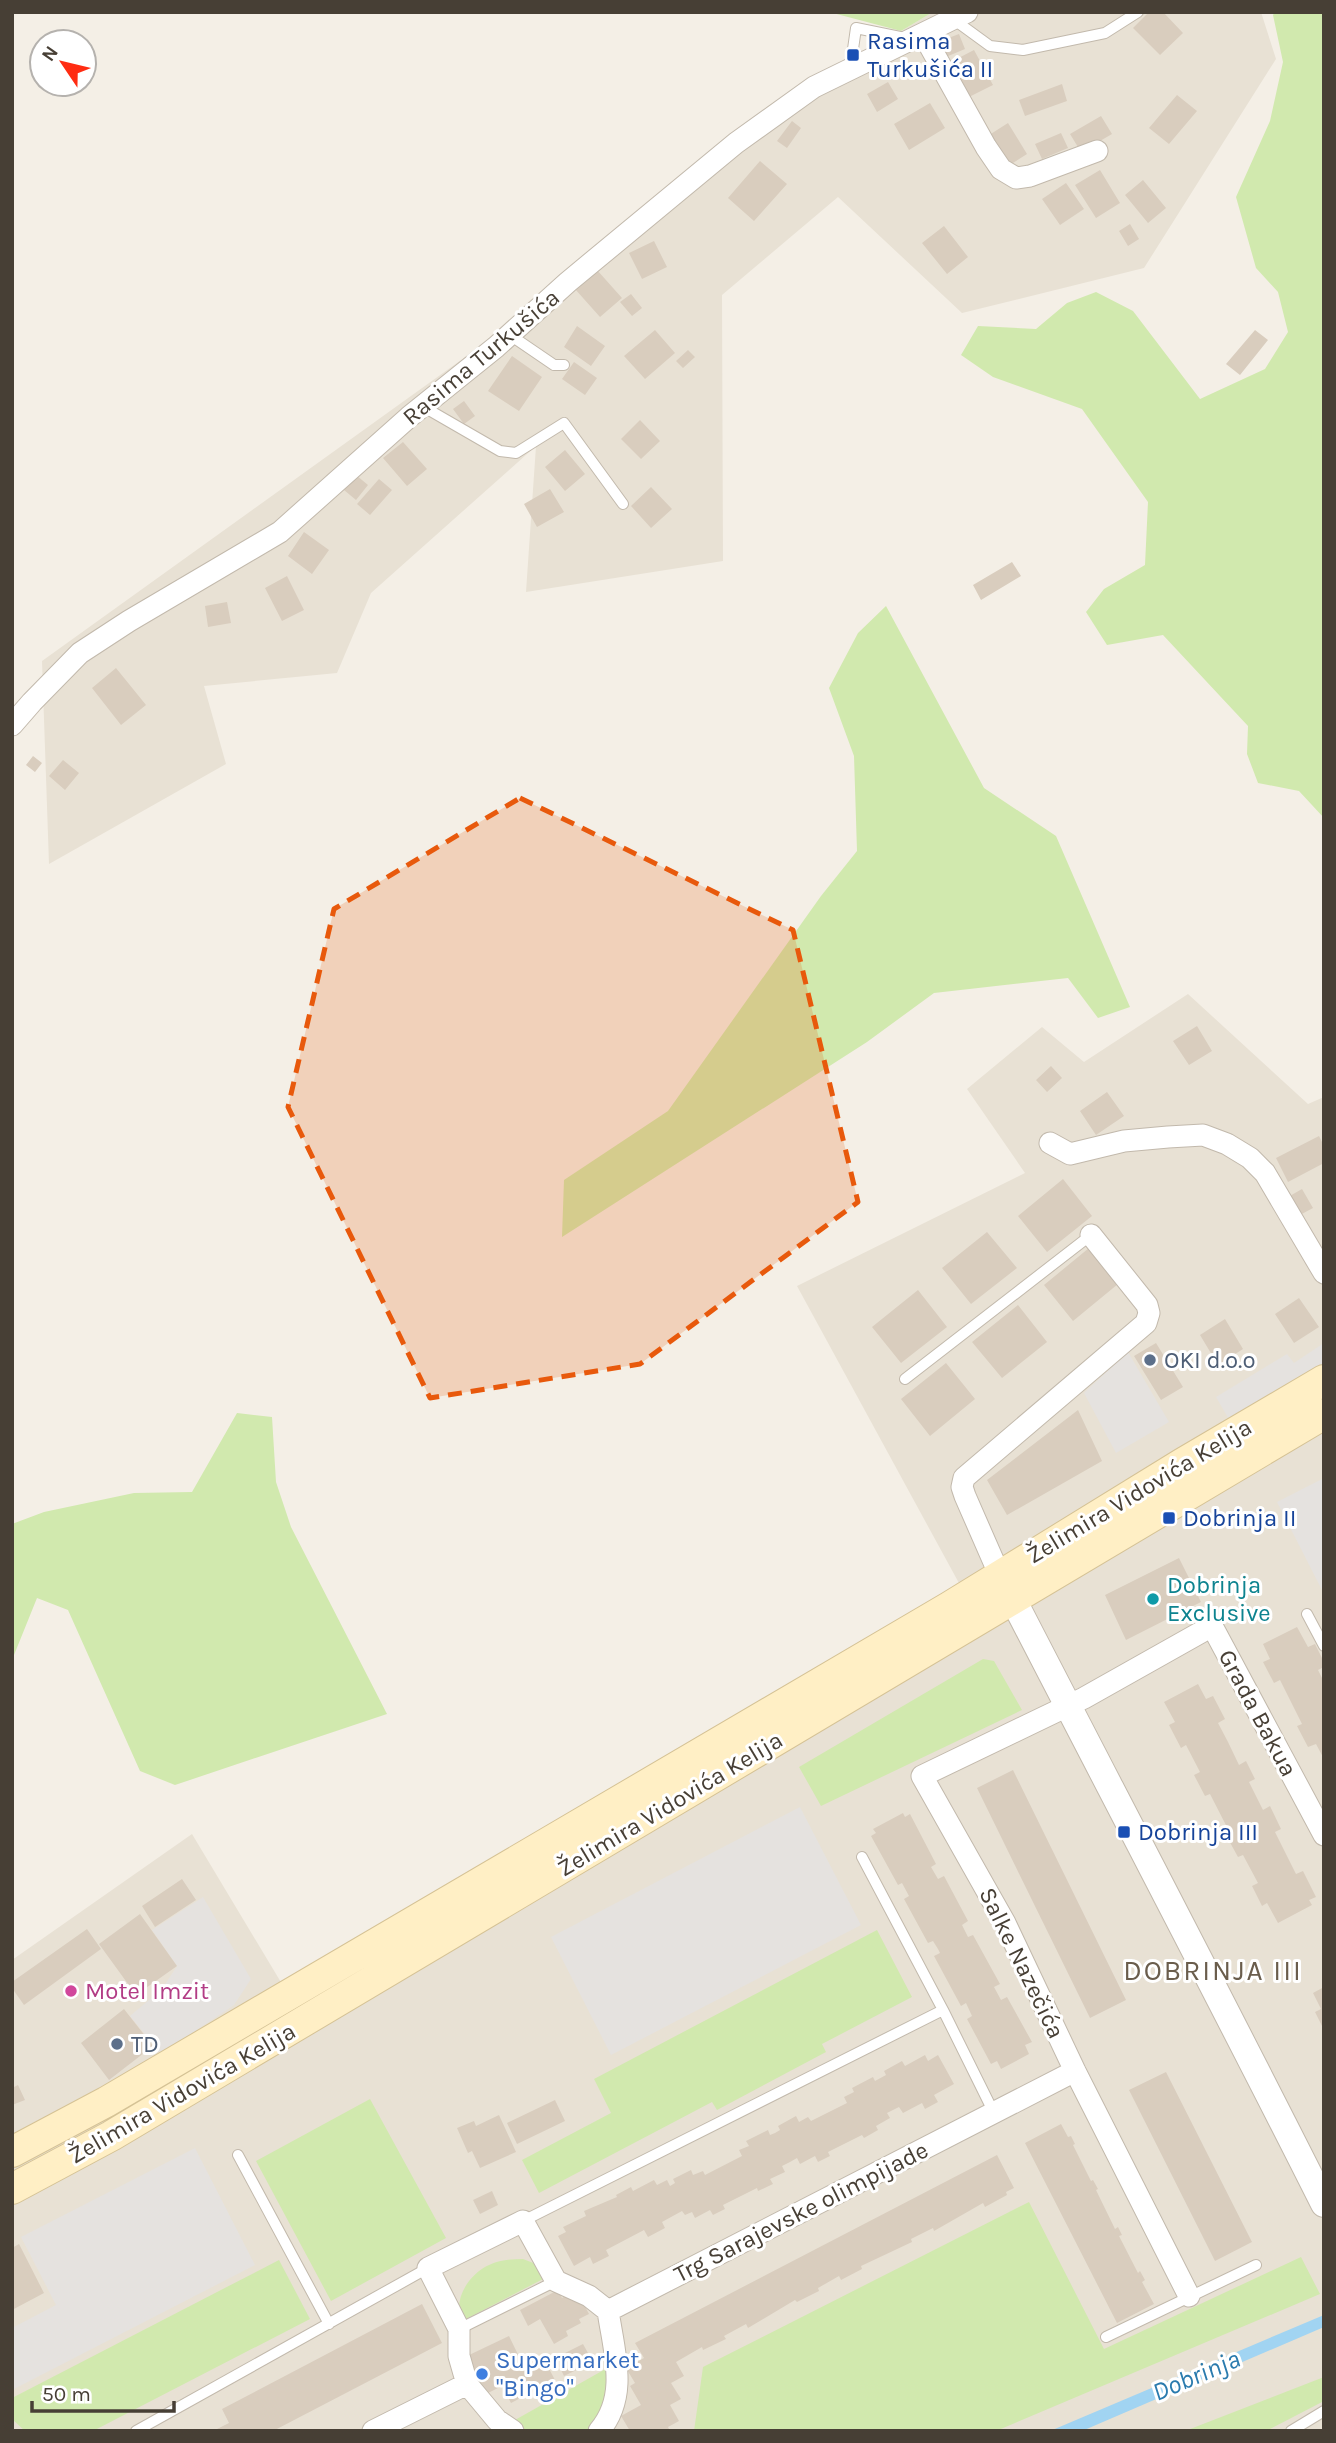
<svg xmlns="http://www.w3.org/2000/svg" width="1336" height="2443" font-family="Karla,sans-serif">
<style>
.residential{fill:#e8e1d4}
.green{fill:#d1e9ae}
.parking{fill:#e5e2df}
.water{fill:#a1d4f2}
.building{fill:#d9cdbe}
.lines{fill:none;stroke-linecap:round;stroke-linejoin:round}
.service-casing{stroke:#c2b9ac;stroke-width:12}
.minor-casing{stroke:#c2b9ac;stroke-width:23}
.tertiary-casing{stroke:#c2b9ac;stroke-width:28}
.secondary-casing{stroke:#d5c295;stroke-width:32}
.service{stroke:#fff;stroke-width:10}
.minor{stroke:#fff;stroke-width:21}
.tertiary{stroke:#fff;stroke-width:26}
.secondary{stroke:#ffefc5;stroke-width:30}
.marked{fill:#e8590c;fill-opacity:0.2;stroke:#e8590c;stroke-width:5;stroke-dasharray:14 9;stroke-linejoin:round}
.transit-dot{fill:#1a4fb4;stroke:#fff;stroke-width:2.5}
.service-dot{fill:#5c6f8a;stroke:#fff;stroke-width:2.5}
.culture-dot{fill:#0f9aa8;stroke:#fff;stroke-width:2.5}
.hotel-dot{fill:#d1479c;stroke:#fff;stroke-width:2.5}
.shop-dot{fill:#3f7fe0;stroke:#fff;stroke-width:2.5}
.labels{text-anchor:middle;stroke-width:6;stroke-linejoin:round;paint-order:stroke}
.transit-label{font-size:24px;fill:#164399;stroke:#fff;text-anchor:start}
.street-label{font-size:24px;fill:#473f35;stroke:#fff}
.service-label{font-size:24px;fill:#4e5e75;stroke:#fff;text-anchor:start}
.culture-label{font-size:24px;fill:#0d838f;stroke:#fff;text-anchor:start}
.hotel-label{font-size:24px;fill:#b23c85;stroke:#fff;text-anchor:start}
.shop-label{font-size:24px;fill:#366cbe;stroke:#fff;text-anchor:start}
.water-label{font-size:26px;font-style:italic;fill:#2a7bae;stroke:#fff}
.quarter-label{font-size:28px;letter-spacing:2px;fill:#6a5d4c;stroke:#fff}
</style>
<rect width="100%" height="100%" fill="#f4efe6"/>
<!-- residential -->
<path class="residential" d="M933,12h328l15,47 -132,209 -182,45 -124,-116 -116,98 1,266 -197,31 10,-146 -165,147 -34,80 -133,13 22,78 -177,100 -7,-203 433,-311 426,-319z
M1188,994l120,110 16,-7v1334h-1312v-471l180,-126 96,160 678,-398 -169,-310 228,-113 -58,-84 75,-62 42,35z"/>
<!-- green -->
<path class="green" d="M829,12h104l-32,19z
M1275,12h49v806l-25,-27 -41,-8 -11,-29 1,-28 -85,-91 -56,10 -21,-33 18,-23 41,-24 3,-63 -66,-93 -89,-32 -32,-22 17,-29 58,3 31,-26 29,-11 37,19 67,88 65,-30 23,-37 -10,-40 -22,-24 -20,-71 34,-76 13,-59 -10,-47z
M886,606l98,182 72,48 74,171 -32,11 -30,-40 -134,15 -67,49 -305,195 2,-57 104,-69 153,-215 36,-45 -3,-95 -25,-68 29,-55z
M237,1413l35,4 4,65 15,45 96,187 -212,71 -35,-14 -72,-161 -31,-12 -25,62v-136l32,-12 90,-19 58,-1z
M983,1659l11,2 28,49 -201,96 -22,-39z
M877,1930l35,67 -90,47 4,8 -109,58 -5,-8 -173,91 -17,-33 89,-47 -17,-34z
M370,2099l76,139 -115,63 -75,-140z
M1029,2202l75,147 197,-92 19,37 -324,137h-302l9,-64z
M523,2259l18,7 6,11 -85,44c-10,-21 7,-47 27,-56 11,-5 22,-6 34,-6z
M279,2260l31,59 -217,112h-68l-13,-12v-21z
M609,2367l2,17 -17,41 -6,6h-62l-11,-11z
M1324,2377v24l-58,30h-81z"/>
<!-- parking -->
<path class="parking" d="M1324,1343v24l-94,54 -14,-24 71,-43 7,9z
M1128,1352l41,70 -53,31 -32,-60z
M1324,1478v116l-47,-92z
M800,1807l61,118 -250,130 -60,-118z
M203,1897l48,82 -17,26 -73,49 -31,-38 32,-27 15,-23 -25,-36z
M195,2148l60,117 -243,125v-62l44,-23 -35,-68z"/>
<!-- water -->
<path class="water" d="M1324,2315v12l-242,104h-32z"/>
<!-- building -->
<path class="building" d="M1149,12h14l20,21 -23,22 -27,-27z
M959,34l6,15 -24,10 -6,-16z
M974,50l19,35 -28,14 -18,-35z
M888,82l10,17 -21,13 -10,-18z
M1062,84l5,17 -42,15 -6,-16z
M1177,95l20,16 -28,33 -20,-16z
M930,103l15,25 -36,22 -15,-26z
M1101,116l11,18 -31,18 -11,-18z
M792,121l9,7 -14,20 -10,-7z
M1008,123l19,31 -22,14 -19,-31z
M1061,133l7,15 -26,11 -7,-15z
M760,161l27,23 -33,37 -26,-23z
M1100,170l20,33 -24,15 -21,-33z
M1143,180l23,28 -18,15 -23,-28z
M1066,183l18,26 -24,16 -18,-26z
M1130,224l9,15 -11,7 -9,-15z
M944,226l24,31 -21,17 -25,-31z
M654,241l13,26 -25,12 -13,-26z
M597,270l25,28 -22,19 -25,-28z
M631,294l11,14 -10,8 -12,-14z
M577,326l28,20 -14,20 -27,-19z
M655,330l20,23 -30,26 -21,-23z
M1255,330l13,10 -28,35 -14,-11z
M688,350l7,7 -12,11 -7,-7z
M512,356l30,21 -23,34 -31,-20z
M574,362l23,16 -12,17 -23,-16z
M464,401l11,15 -11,8 -11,-15z
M640,420l20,21 -19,18 -20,-20z
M403,442l24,27 -20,17 -24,-28z
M565,450l20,24 -20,17 -20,-24z
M356,475l12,10 -12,15 -12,-10z
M379,479l13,11 -22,25 -13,-11z
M651,487l21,22 -21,19 -20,-22z
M550,489l14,23 -27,15 -13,-23z
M304,532l25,18 -17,24 -24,-18z
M1012,562l9,14 -40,24 -8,-15z
M287,576l17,34 -22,11 -17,-33z
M227,602l4,21 -23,4 -3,-21z
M116,668l30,37 -25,20 -29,-37z
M33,756l9,7 -7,9 -9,-7z
M63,760l16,13 -14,17 -16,-14z
M1197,1026l15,25 -23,14 -16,-24z
M1051,1066l11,12 -15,14 -11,-12z
M1107,1092l17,24 -28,19 -16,-24z
M1319,1136l5,10v17l-36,19 -12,-24z
M1063,1179l29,37 -45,36 -29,-36z
M1302,1189l11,19 -15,8 -10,-19z
M987,1232l30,36 -46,36 -29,-36z
M1089,1248l29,36 -45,37 -29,-36z
M918,1290l29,37 -46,36 -29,-36z
M1299,1298l20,29 -25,16 -19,-29z
M1018,1305l29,37 -45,36 -30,-36z
M1225,1319l18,30 -25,16 -18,-30z
M1156,1343l27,44 -22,13 -27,-44z
M946,1363l29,36 -45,37 -29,-37z
M1078,1410l24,51 -95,54 -20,-35z
M1179,1558l22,44 -75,38 -21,-45z
M1297,1627l11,20 7,-3 9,18v5l-6,3 6,12v77l-8,-15 -8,3 -11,-21 5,-2 -22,-44 -6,3 -11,-21 7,-3 -7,-15z
M1198,1684l8,15 7,-3 12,23 -7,4 10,19 11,23 7,-4 9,18 -6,3 14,28 7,-4 11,23 -6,3 21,42 7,-3 13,26 -7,3 3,5 -34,18 -11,-20 -5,3 -10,-20 6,-3 -15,-28 -5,2 -11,-20 4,-2 -21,-41 -5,2 -11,-21 6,-3 -14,-27 -5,3 -12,-23 6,-3 -11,-20z
M1013,1770l113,230 -36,18 -113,-230z
M903,1813l2,4 5,-3 26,50 -5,3 7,12 6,-3 24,45 -6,4 6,12 5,-2 27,49 -6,3 7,13 6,-3 25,45 -7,3 4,9 -28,15 -4,-8 -6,3 -24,-45 5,-3 -6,-13 -5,3 -27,-50 6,-3 -2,-4 -5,-8 -5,2 -24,-44 5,-3 -7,-13 -4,2 -27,-49 5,-3 -3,-4z
M182,1879l14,21 -41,27 -13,-21z
M140,1914l37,52 -41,29 -37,-51z
M87,1929l14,20 -77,56 -12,-17v-6z
M1324,1987v43l-9,-18 6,-3 -8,-16z
M124,2009l29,37 -44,34 -28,-37z
M925,2055l3,6 10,-6 16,29 -20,11 4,7 -13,7 -3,-6 -19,10 -4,-6 -12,6 3,5 -14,8 2,4 -14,8 -2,-3 -34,17 2,4 -12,6 -3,-6 -15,8 -3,-6 -7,4 -8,4 3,6 -15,7 3,5 -15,7 -1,-3 -34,17 2,4 -12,6 -3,-5 -15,8 -3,-6 -7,3 -3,-4 -20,11 3,6 -17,9 -4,-7 -38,20 3,6 -16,8 -3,-7 -16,9 -16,-30 8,-4 -3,-5 23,-11 -2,-5 33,-14 -1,-2 15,-8 2,4 21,-11 3,5 10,-5 3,6 5,-3 -2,-4 18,-9 2,5 10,-4 2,4 37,-19 -3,-6 10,-4 -3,-5 22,-11 2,5 5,-2 5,-3 -2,-4 18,-10 3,6 9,-5 3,4 36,-18 -3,-6 10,-5 -2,-4 21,-11 2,4 11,-6 -2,-4 18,-10 3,5z
M1166,2072l86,170 -37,19 -86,-171z
M18,2085l7,15 -13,5v-17z
M555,2100l10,21 -48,23 -10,-21z
M499,2115l17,37 -36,16 -8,-17 -4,2 -11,-25 17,-7 2,5z
M1061,2124l7,13 3,-1 4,8 -2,1 18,36 2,-1 5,9 -2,1 19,39 3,-2 4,8 -3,1 19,37 2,-2 5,9 -3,2 12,22 -37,19 -92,-180z
M997,2155l17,33 -8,4 1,3 -22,12 -2,-4 -49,28 -1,-3 -22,11 1,3 -51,24 1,3 -21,11 -2,-4 -21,12 1,3 -22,11 -2,-2 -47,28 -2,-4 -22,12 2,3 -23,11 -1,-3 -26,15 8,14 -13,7 10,16 -11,6 9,16 -11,6 2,4h-40l-9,-15 20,-11 -11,-19 5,-3 -9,-15 18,-10 -9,-15z
M492,2191l6,14 -18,9 -7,-14z
M19,2244l25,49 -32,17v-62z
M558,2290l4,8 7,-4 3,7 8,-4 9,17 -10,5 2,4 -15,8 2,5 -14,8 -14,-25 -12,7 -8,-16z
M422,2304l20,39 -169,88h-60l16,-8 -7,-14z
M509,2336l18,37 19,-10 9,17 -44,23 -9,-17 -16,8 -19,-38z
M583,2344l10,18 -29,14 -9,-18z"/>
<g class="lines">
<!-- service casing -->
<g class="service-casing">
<path id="service" d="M953,19l37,27 33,4 82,-17 33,-21
M862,63l-9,-14 3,-21 49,10
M510,335l44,30h10
M422,406l78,45 16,2 48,-30 59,81
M905,1379l186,-144
M1307,1614l17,32
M862,1857l81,153 51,103
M238,2155l91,169
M523,2221l420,-211
M459,2329l97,-48
M1106,2337l150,-72
M136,2431l292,-163
M1291,2431l33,-20"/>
</g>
<!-- minor casing -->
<g class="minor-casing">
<path id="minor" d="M923,34l63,113 15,22 15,9 14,-2 67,-25
M12,725l20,-23 48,-49 49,-32 151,-89 129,-115 87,-70 72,-65 168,-139 78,-56 153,-75
M1050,1143l20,11 54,-13 44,-4 35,-2 24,9 23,14 15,15 59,100
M1000,1576l-35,-80 -3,-9 2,-9 182,-155 3,-10 -2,-8 -56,-70
M1189,2296l-114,-225 -70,-148 -83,-147 162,-78 128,-72 112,209
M608,2311l467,-240
M373,2431l94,-47
M513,2431l-16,-11 -30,-36 -8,-28v-27l-31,-61 95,-47 33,60 33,15 19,15c6,41 21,85 -9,120"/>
</g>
<!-- tertiary casing -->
<g class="tertiary-casing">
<path id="tertiary" d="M1003,1580c107,208 216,415 321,624"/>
</g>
<!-- secondary casing -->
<g class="secondary-casing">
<path id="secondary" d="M12,2152l94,-50 843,-495 234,-144 141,-83
M12,2189l99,-53 1213,-722"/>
</g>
<!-- service -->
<use href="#service" class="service"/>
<!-- minor -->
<use href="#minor" class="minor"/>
<!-- tertiary -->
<use href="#tertiary" class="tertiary"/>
<!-- secondary -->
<use href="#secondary" class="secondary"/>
</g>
<!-- marked area -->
<path class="marked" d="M520,798l273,132 65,272 -218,162 -210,34 -142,-291 46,-198z"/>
<!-- markers -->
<g class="transit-dot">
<rect x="846" y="48" width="14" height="14" rx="3.5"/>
<rect x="1162" y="1511" width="14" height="14" rx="3.5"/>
<rect x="1117" y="1825" width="14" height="14" rx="3.5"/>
</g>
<g class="service-dot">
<circle cx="1150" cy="1360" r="7"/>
<circle cx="117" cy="2044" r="7"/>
</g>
<circle class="culture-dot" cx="1153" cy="1599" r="7"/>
<circle class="hotel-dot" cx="71" cy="1991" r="7"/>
<circle class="shop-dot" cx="482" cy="2374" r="7"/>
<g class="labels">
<!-- transit labels -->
<g class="transit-label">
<text x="867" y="49">Rasima<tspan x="867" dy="28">Turkušića II</tspan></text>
<text x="1183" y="1526">Dobrinja II</text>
<text x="1138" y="1840">Dobrinja III</text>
</g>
<!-- street labels -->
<g class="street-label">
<text transform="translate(481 357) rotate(-40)" y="8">Rasima Turkušića</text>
<text transform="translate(1139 1491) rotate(-31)" y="8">Želimira Vidovića Kelija</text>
<text transform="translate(1258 1713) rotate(62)" y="8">Grada Bakua</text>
<text transform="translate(670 1804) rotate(-31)" y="8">Želimira Vidovića Kelija</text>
<text transform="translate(1022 1963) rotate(64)" y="8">Salke Nazečića</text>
<text transform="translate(182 2093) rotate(-30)" y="8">Želimira Vidovića Kelija</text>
<text transform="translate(801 2212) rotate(-27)" y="8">Trg Sarajevske olimpijade</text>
</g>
<!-- service labels -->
<g class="service-label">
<text x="1164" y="1368">OKI d.o.o</text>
<text x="131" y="2052">TD</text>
</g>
<!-- culture labels -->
<g class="culture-label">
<text x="1167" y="1593">Dobrinja<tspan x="1167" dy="28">Exclusive</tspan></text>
</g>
<!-- hotel labels -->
<g class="hotel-label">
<text x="85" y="1999">Motel Imzit</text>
</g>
<!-- shop labels -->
<g class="shop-label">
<text x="496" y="2368">Supermarket<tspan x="496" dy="28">"Bingo"</tspan></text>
</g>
<!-- water labels -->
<g class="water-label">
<text transform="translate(1196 2375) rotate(-23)" y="9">Dobrinja</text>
</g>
<!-- quarter labels -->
<g class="quarter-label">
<text x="1213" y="1980">DOBRINJA III</text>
</g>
</g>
<!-- border -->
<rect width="1336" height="2443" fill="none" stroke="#473f35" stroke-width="28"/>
<!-- north arrow -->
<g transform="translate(63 63) rotate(305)"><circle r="33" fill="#ffffff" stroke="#b5b2ae" stroke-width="2"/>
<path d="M0-5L12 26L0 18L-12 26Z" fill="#ff2c12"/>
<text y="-10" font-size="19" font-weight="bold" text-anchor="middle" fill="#473f35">N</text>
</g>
<!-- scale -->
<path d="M32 2401v10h142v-10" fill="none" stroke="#473f35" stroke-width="3.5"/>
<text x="42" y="2401" font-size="21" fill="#473f35" stroke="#ffffff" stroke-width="5" paint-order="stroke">50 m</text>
</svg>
